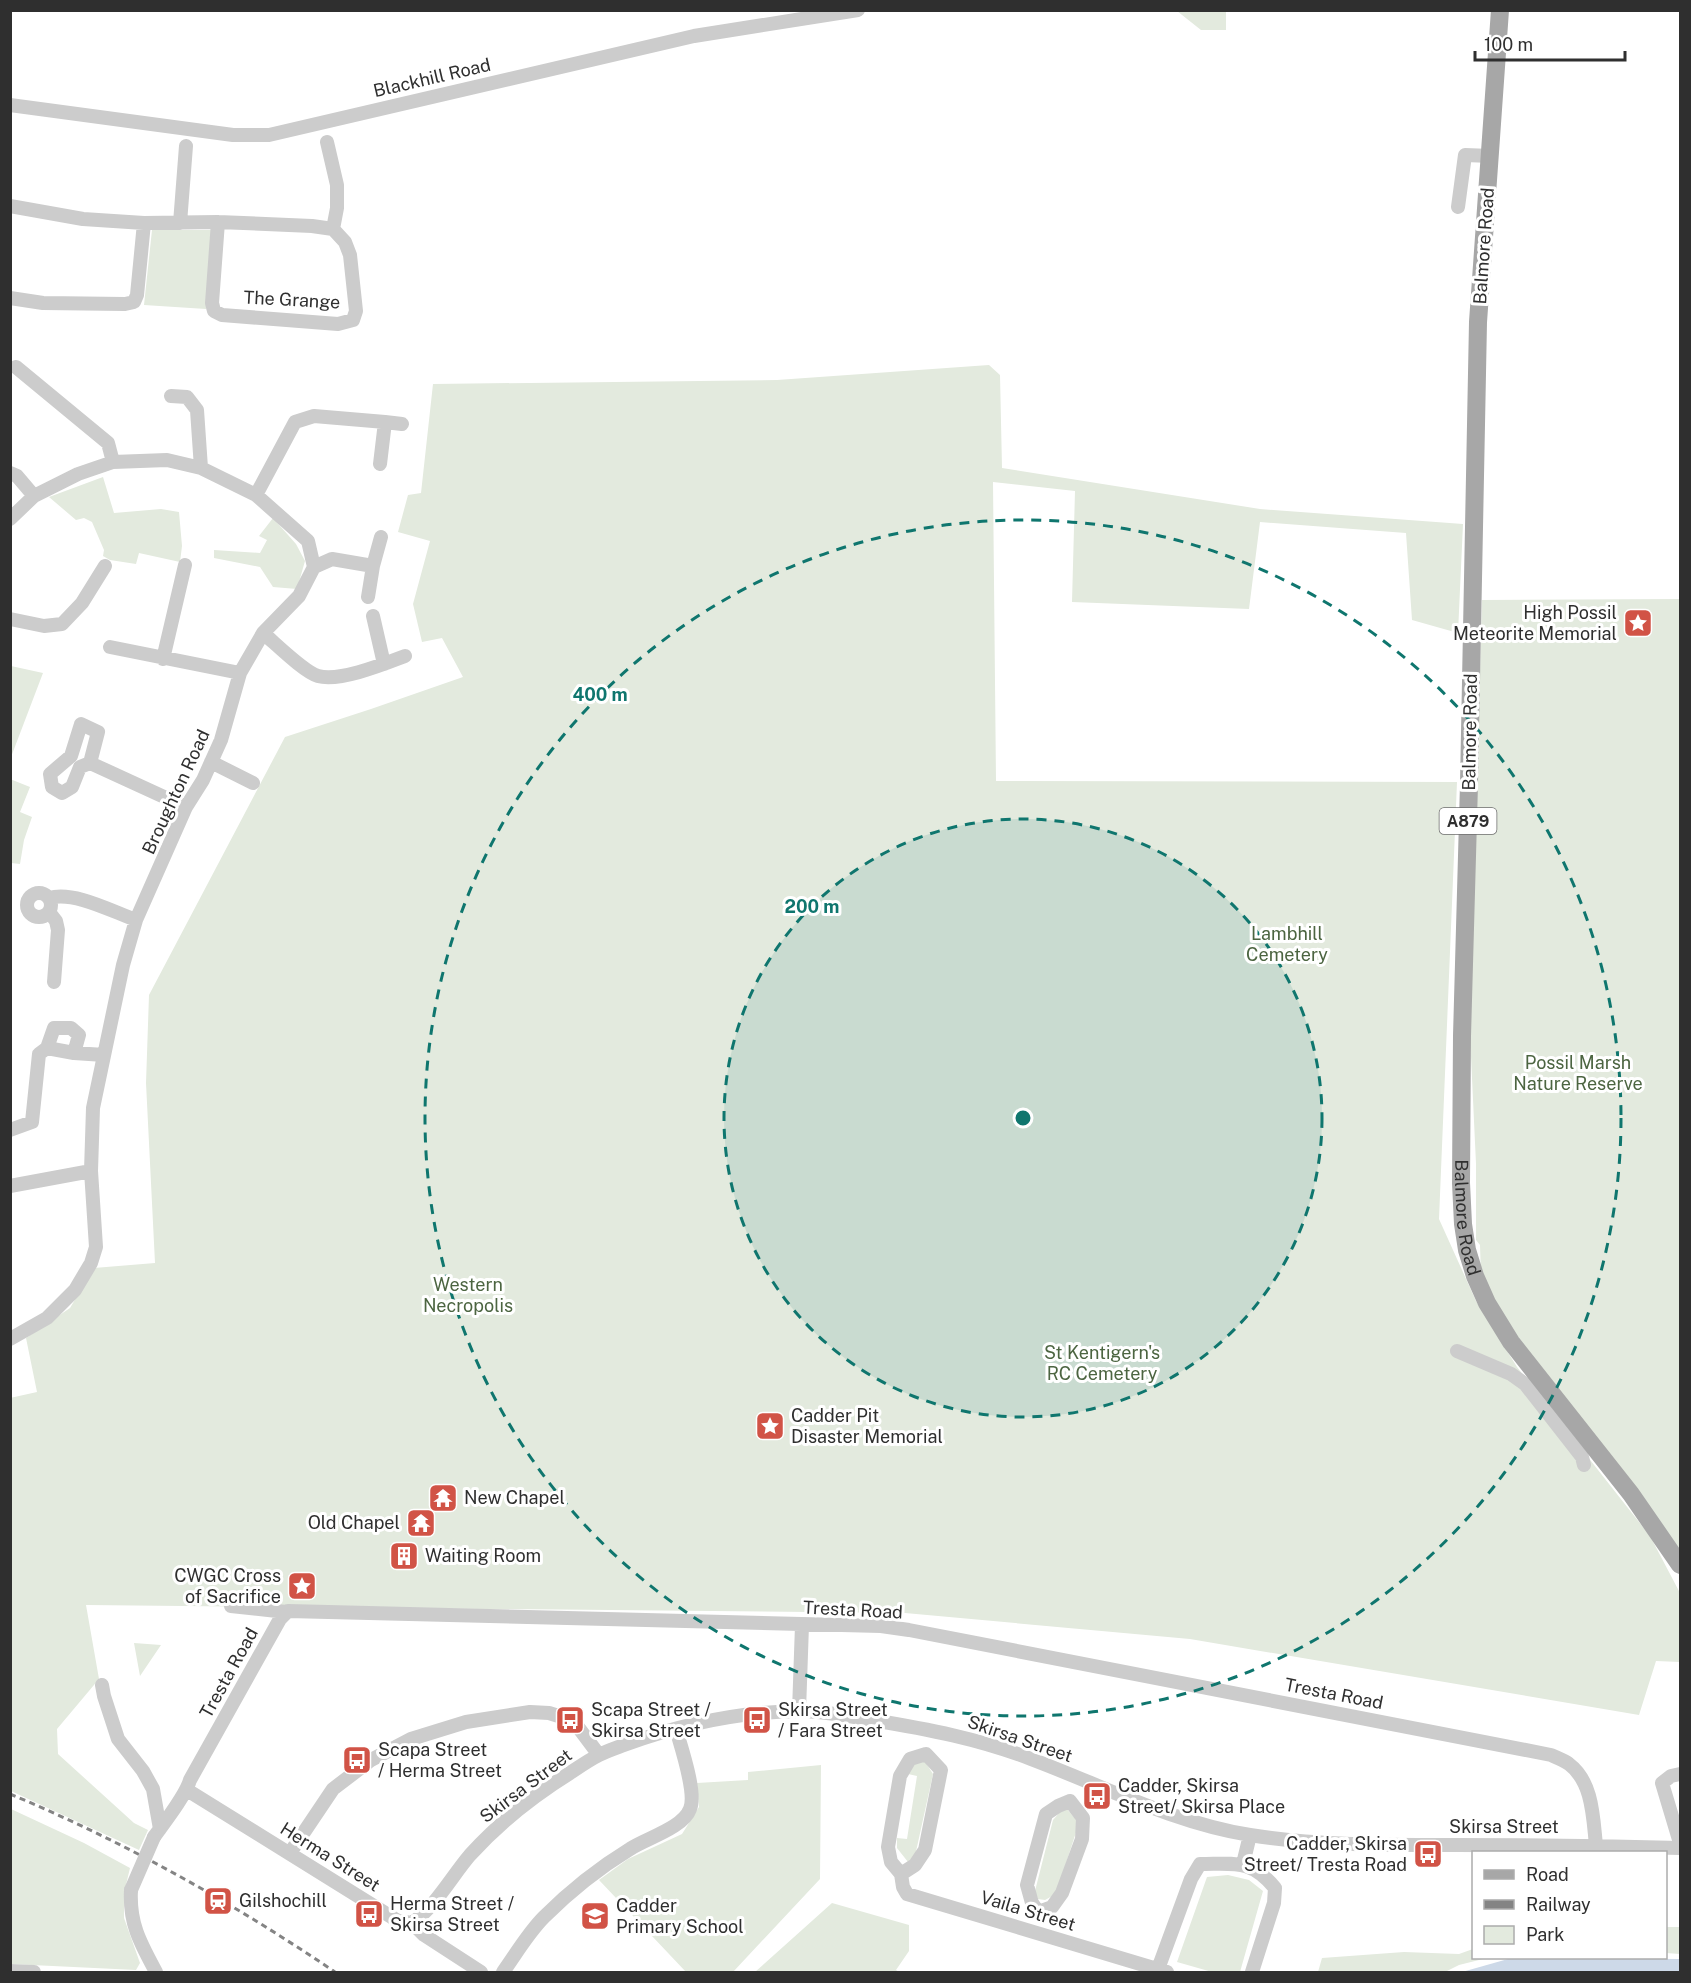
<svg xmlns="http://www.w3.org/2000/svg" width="1691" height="1983" font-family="'Public Sans',sans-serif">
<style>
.green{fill:#e3eade}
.water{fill:#cdd9e8}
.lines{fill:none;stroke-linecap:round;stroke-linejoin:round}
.minor{stroke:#ccc;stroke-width:14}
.major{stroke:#a7a7a7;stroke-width:18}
.rail{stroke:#848484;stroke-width:3;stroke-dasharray:6 4.5;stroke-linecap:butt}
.minor-bridge{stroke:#ccc;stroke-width:14}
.ring{fill:none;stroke:#0f766e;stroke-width:3;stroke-dasharray:10 8}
.labels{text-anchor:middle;stroke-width:6;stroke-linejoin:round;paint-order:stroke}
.shield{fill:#fff;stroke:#6d6d6d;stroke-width:1.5}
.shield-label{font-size:16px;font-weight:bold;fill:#2f2f2f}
.street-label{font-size:18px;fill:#2f2f2f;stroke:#fff}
.poi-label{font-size:18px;fill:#2f2f2f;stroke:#fff;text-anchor:start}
.park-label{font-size:18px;fill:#4c6541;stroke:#fff}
.centre{fill:#0f766e;stroke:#fff;stroke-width:3}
.ring-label{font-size:18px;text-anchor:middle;font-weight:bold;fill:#0f766e;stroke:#fff;stroke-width:6;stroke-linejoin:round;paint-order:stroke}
</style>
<rect width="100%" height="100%" fill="#fff"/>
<!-- green -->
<path class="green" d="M1177,11h49v19h-25z
M152,230h60l-6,79 -62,-4z
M989,365l11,10 2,93 258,41 203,15 -5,109 -46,-13 -6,-87 -146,-11 -11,87 -177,-7 3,-111 -82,-9 3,299 461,1 -18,437 37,82 41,66 133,169 30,57v69l-24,-1 -17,54 -449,-76 -285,-26 -819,-8 13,74 -42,50 1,25 76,69 14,7 -9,20 -128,-59 -1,-393 27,-6 -11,-54 44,-30 24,-40 61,-5 -9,-180 3,-88 136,-258 86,-28 92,-32 -21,-39 -20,4 -9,-38 17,-63 -32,-9 10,-37 13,-2 12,-109 344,-4z
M103,477l11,36 47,-4 18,3 3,34 -2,16 -41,-9 -3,11 -26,-4 -7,-4 1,-6 -12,-28 -8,-4 -8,2 -27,-23z
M273,518l23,26 9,17 -8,28 -24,-2 -13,-20 -46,-9v-8l46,3 7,-13 -8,-4z
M1680,599v963l-173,-239 -26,-46 -1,-32 -4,-5v-76l-6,-129 12,-435z
M11,666l32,7 -32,84 -1,-91z
M10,779l20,8 -10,25 12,5 -8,23 -4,24 -9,-1z
M134,1643l27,2 -21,31z
M924,1760l9,14 -18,82 -7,6 -11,-14v-10l10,1 10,-63 -9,-2 2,-9z
M821,1765l-1,114 -87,93h-47l-87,-92 29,-21 54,-25 17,-27 -2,-24 51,-3v-8z
M1066,1808l13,15 -23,71 -11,6 -7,-1 -3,-8 18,-71 7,-8z
M11,1809l73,34 46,25 -6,25v25l16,45 -4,7 -125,-6z
M1228,1875l21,5 14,11 -23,81h-28l-35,-10 30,-85z
M832,1903l77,22v26l-13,19 3,2h-144z
M1666,1927h14v27l-14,-1z
M1473,1949l1,9h13l-28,7 -14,7h-127l4,-14 82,-6 55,2z"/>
<!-- water -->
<path class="water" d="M1530,1958l150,1v13h-218l46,-13z"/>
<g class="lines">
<!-- minor -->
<path class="minor" d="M10,105l223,30h36l425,-99 164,-26
M327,142l10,43v23l-4,21
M10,206l73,13 61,4 74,-1 94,4 21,3 12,13 5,13 6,56 -3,9 -15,4 -116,-9 -8,-4 -2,-8 6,-81
M1458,207l7,-52 26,1
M180,223l6,-77
M10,298l33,5 82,1 9,-2 3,-7 7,-72
M16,367l92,76 5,19
M171,396l16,1 10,13 4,58
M385,422l17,2
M10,473l7,3 17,20
M256,495l39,-73 19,-6 71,6 -5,42
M10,519l24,-23 44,-22 35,-12 54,-2 34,8 55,27 52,46 6,26 -15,29 -36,37 -23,40 -19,67 -18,40 -17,27 -50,113 -13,45 -30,143 -2,63 5,76 -5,16 -16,27 -28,28 -37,21
M314,567l18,-8 41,7
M368,597l5,-31 8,-29
M373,616l11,48
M10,619l34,7 18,-2 20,-21 23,-37
M263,633c12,10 41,39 55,43 22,6 66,-12 87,-20
M110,647l130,26
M163,659l22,-94
M211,762l42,21
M90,763l8,-31 -17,-8 -10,32 -21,18 2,13 10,6 10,-6 8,-20 10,-4 96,44
M27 905a12 12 0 1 1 24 0a12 12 0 1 1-24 0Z
M49,898c26,-7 62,13 87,22
M49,912l7,9 2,9 -4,52
M47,1048l7,-20h17l8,7 -5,18
M10,1130l22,-8 7,-68 8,-6 27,5 30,2
M10,1186l81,-15
M1457,1351l54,23 14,10 57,73 2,8
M231,1606l55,6
M102,1685l2,11 14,43 25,32 10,18 7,40
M799,1711l3,-86
M926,1754l-16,5 -10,17 -12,71 3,15 10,12 2,13 4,7 260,78
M1680,1774l-9,2 -9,7 18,60
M187,1790l211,131 14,2
M154,1837c10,-14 32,-42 36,-57l90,-161 8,-8 593,15 28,4 642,125c6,3 13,5 18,9 24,18 24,54 27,81
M290,1853l43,-64 38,-29 40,-21 55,-17 64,-10 19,1 16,5 13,9 21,28
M1243,1864l7,-29
M901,1874l14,-9 10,-15 16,-80 -15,-16
M131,1890c-2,34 10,54 25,82
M1038,1912l14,-5 10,-14 20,-54 1,-21 -13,-17
M1038,1912l-6,-9 -5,-18 19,-71 12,-8 12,-5
M412,1923c23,-16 40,-47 58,-68 29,-32 63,-59 100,-82 9,-6 19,-13 29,-18 8,-4 17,-7 25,-10 55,-20 115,-33 174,-34 25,0 50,5 74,9 55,9 108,19 159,39 72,27 143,64 219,76 68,11 137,10 205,10 75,0 150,1 225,3
M412,1923l12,12 57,37
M1158,1969l33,-90 9,-15c35,0 51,-5 75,24l-1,15 -22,69
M10,1971l24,1
M503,1972c13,-18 25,-39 41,-55 26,-26 55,-49 86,-68 17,-11 53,-21 60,-40 7,-16 -9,-62 -14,-80"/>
<!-- major -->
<path class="major" id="s1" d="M1500,10l-22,312 -9,462 -7,252 -1,147 2,41 4,26 8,26 12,27 24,39 120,152 49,71"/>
<!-- rail -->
<path class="rail" d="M10,1794c115,48 223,109 325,178"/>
<!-- minor-bridge -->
<path class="minor-bridge" d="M131,1890l23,-53"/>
</g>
<!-- distance rings -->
<circle cx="1023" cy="1118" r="299" fill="#0f766e" fill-opacity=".12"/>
<g class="ring">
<circle cx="1023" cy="1118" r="299"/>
<circle cx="1023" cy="1118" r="598"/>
</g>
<!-- icons -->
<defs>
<g id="sight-square" transform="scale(1.5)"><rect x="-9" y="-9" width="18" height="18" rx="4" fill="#d15346" stroke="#fff"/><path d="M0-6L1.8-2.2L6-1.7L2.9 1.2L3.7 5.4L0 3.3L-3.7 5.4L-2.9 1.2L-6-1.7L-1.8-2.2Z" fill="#fff"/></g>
<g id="temple-square" transform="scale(1.5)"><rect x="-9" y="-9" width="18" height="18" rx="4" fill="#d15346" stroke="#fff"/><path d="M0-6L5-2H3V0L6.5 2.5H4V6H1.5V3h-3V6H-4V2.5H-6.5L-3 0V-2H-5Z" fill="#fff"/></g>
<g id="building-square" transform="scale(1.5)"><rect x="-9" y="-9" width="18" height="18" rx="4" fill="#d15346" stroke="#fff"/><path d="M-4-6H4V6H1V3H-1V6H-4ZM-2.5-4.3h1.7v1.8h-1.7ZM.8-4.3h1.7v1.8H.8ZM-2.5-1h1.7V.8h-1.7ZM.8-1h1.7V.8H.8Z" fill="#fff"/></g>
<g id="bus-square" transform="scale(1.5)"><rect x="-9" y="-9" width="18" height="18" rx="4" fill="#d15346" stroke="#fff"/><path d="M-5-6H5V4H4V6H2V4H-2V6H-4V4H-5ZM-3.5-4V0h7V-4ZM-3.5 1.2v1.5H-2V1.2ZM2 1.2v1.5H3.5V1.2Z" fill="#fff"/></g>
<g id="station-square" transform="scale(1.5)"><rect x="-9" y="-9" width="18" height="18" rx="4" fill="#d15346" stroke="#fff"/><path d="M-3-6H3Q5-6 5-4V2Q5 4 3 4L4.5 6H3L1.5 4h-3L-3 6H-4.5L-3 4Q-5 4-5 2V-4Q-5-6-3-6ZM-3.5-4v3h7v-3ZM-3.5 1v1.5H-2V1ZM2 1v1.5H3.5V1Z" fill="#fff"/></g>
<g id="school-square" transform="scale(1.5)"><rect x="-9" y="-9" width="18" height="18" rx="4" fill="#d15346" stroke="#fff"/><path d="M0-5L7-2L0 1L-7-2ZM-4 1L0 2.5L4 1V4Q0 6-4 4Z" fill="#fff"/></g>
</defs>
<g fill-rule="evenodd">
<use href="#sight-square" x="1638" y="623"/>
<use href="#sight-square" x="770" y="1426"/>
<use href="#temple-square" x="443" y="1498"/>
<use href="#temple-square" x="421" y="1523"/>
<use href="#building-square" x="404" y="1556"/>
<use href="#sight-square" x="302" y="1586"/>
<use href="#bus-square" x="570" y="1720"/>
<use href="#bus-square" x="757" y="1720"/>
<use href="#bus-square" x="357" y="1760"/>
<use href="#bus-square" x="1097" y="1796"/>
<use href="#bus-square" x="1428" y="1854"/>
<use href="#station-square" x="218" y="1901"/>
<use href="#bus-square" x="369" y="1914"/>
<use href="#school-square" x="595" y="1916"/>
</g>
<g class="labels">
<!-- shield labels -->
<rect class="shield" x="1439.5" y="808" width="57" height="26" rx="4.5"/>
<g class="shield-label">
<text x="1468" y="827">A879</text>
</g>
<!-- street labels -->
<g class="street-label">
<text transform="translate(432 78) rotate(-13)" y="6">Blackhill Road</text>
<text transform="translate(1484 246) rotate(-86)" y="6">Balmore Road</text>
<text transform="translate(292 300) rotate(3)" y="6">The Grange</text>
<text transform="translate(1470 732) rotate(-89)" y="6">Balmore Road</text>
<text transform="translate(176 792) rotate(-65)" y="6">Broughton Road</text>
<text dy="6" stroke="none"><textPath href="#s1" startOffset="1209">Balmore Road</textPath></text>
<text transform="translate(853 1610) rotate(3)" y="6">Tresta Road</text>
<text transform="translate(229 1673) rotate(-61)" y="6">Tresta Road</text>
<text transform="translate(1334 1694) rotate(11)" y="6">Tresta Road</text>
<text transform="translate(1020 1739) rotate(19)" y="6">Skirsa Street</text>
<text transform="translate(526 1786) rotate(-37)" y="6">Skirsa Street</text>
<text x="1504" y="1833">Skirsa Street</text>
<text transform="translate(330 1857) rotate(32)" y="6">Herma Street</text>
<text transform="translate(1028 1911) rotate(17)" y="6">Vaila Street</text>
</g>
<!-- poi labels -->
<g class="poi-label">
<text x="1617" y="619" text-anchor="end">High Possil<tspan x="1617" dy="21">Meteorite Memorial</tspan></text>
<text x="791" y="1422">Cadder Pit<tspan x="791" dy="21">Disaster Memorial</tspan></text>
<text x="464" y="1504">New Chapel</text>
<text x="400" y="1529" text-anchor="end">Old Chapel</text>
<text x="425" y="1562">Waiting Room</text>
<text x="281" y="1582" text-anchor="end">CWGC Cross<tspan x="281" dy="21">of Sacrifice</tspan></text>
<text x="591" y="1716">Scapa Street /<tspan x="591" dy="21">Skirsa Street</tspan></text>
<text x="778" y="1716">Skirsa Street<tspan x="778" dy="21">/ Fara Street</tspan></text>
<text x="378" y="1756">Scapa Street<tspan x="378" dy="21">/ Herma Street</tspan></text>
<text x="1118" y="1792">Cadder, Skirsa<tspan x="1118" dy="21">Street/ Skirsa Place</tspan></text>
<text x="1407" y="1850" text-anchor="end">Cadder, Skirsa<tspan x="1407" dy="21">Street/ Tresta Road</tspan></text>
<text x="239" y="1907">Gilshochill</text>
<text x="390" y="1910">Herma Street /<tspan x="390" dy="21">Skirsa Street</tspan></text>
<text x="616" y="1912">Cadder<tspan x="616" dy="21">Primary School</tspan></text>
</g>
<!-- park labels -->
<g class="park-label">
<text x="1287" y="940">Lambhill<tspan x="1287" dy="21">Cemetery</tspan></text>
<text x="1578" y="1069">Possil Marsh<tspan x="1578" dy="21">Nature Reserve</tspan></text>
<text x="468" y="1291">Western<tspan x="468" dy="21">Necropolis</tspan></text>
<text x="1102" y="1359">St Kentigern's<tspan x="1102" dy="21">RC Cemetery</tspan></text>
</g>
</g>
<circle cx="1023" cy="1118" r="9" class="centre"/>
<g class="ring-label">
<text x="600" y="701">400 m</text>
<text x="812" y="913">200 m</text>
</g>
<!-- border -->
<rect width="1691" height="1983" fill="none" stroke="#2f2f2f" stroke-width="24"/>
<!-- legend -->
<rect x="1472" y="1851" width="195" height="108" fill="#ffffff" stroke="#acacac" stroke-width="1.5"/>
<rect x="1484" y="1870" width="30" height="9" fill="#a7a7a7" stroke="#acacac" stroke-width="1.5"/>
<text x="1526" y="1881" font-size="18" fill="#2f2f2f">Road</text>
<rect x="1484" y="1900" width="30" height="9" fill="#848484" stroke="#acacac" stroke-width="1.5"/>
<text x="1526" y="1911" font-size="18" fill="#2f2f2f">Railway</text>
<rect x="1484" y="1926" width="30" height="18" fill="#e3eade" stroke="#acacac" stroke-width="1.5"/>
<text x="1526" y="1941" font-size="18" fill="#2f2f2f">Park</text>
<!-- scale -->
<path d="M1475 51v9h150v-9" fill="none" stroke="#2f2f2f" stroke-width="3"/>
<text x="1484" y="51" font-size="18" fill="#2f2f2f" stroke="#ffffff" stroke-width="4.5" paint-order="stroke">100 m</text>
</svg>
